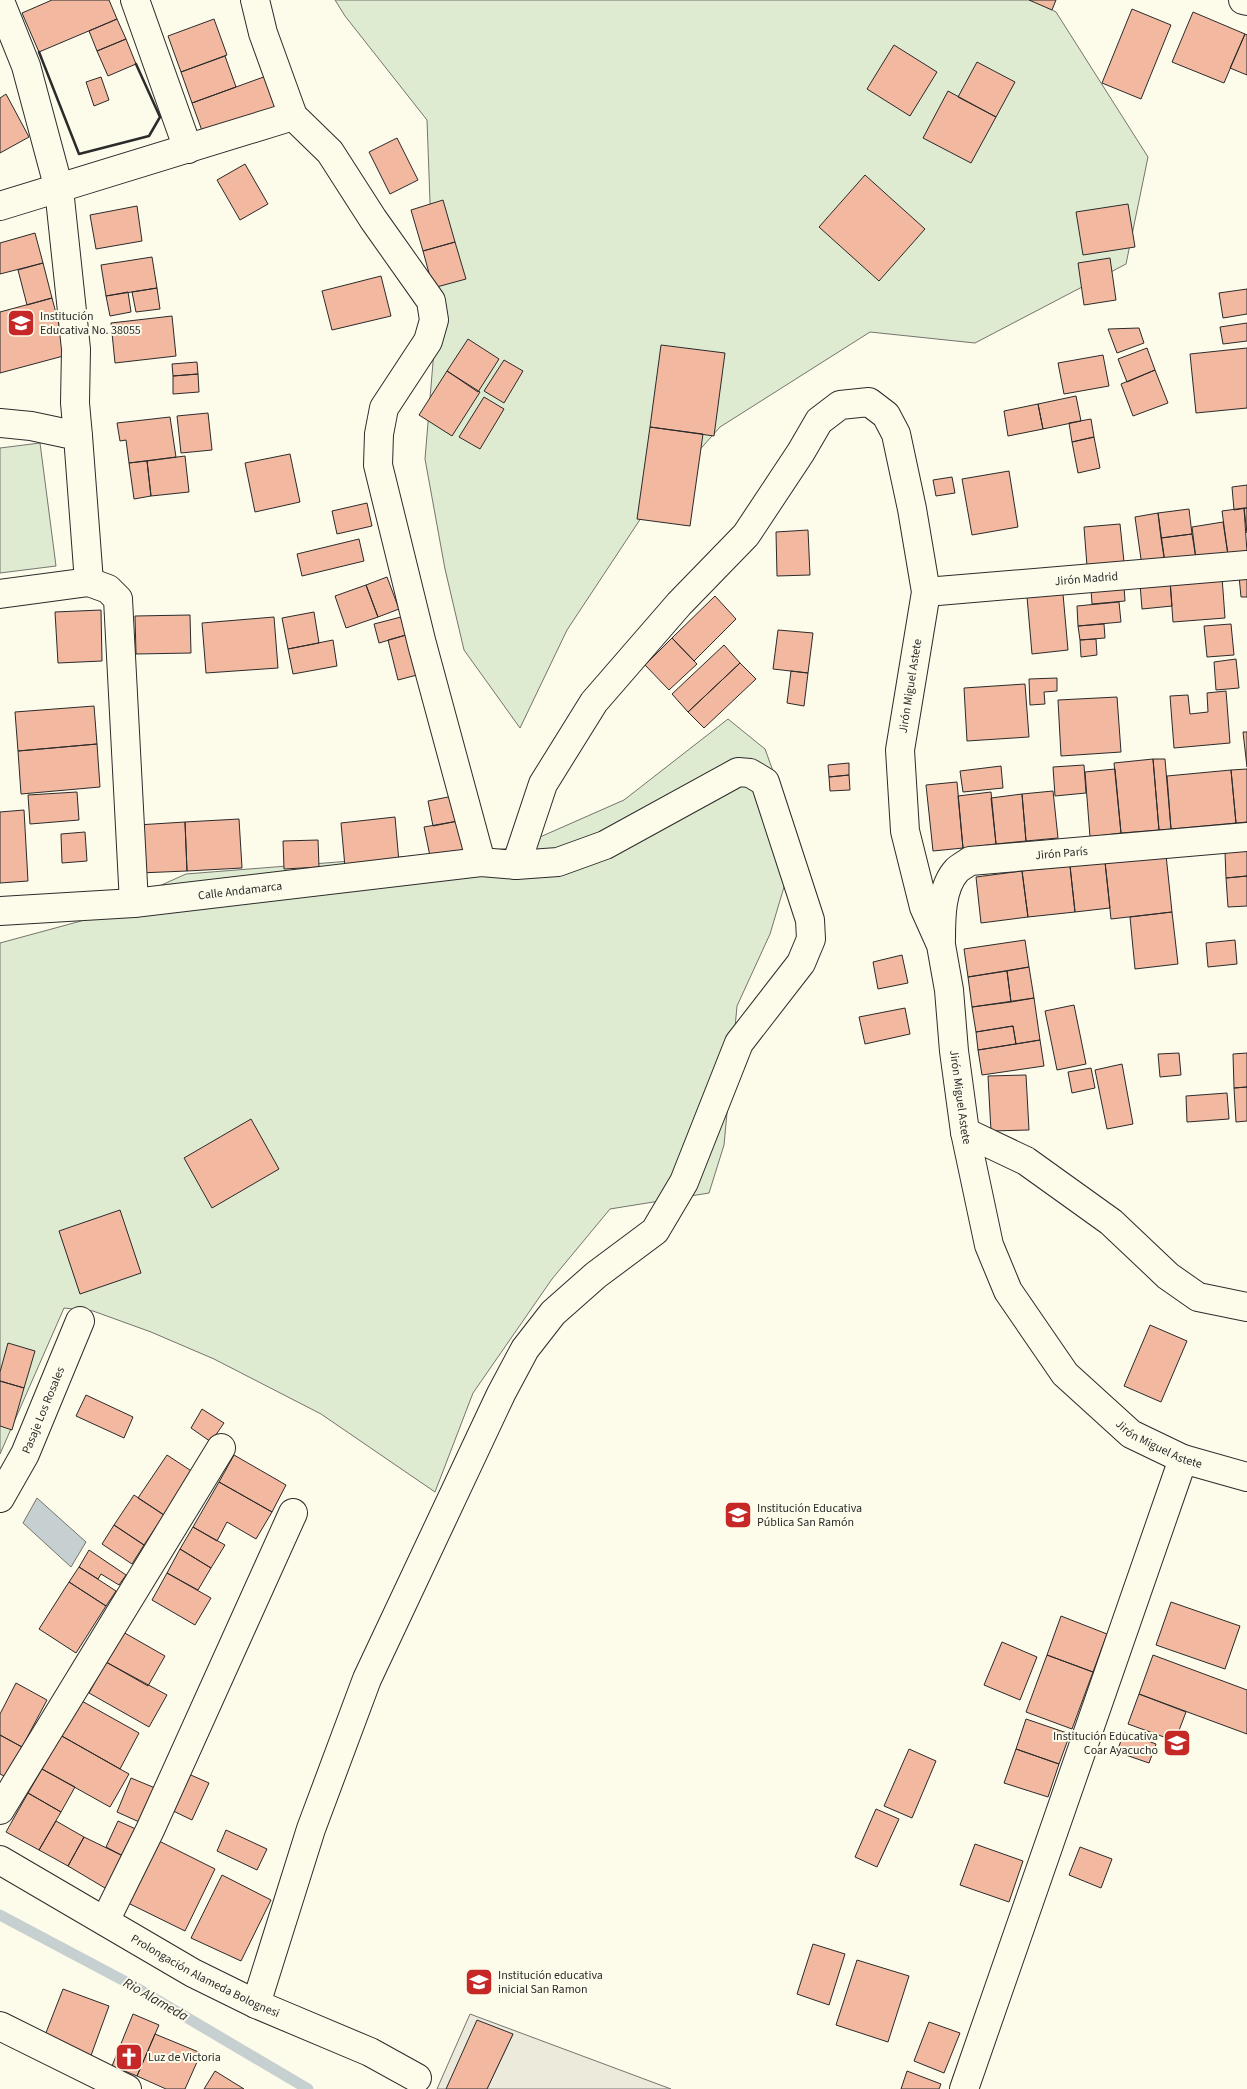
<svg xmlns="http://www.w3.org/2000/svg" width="1247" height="2089" font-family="'Source Sans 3',sans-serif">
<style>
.green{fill:#deebd1;stroke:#74746e}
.parking{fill:#eceadb;stroke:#74746e}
.water{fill:#c7d0d0;stroke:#74746e}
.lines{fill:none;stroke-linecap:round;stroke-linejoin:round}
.stream{stroke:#c7d0d0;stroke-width:11}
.building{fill:#f2b8a0;stroke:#2b2b2b}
.street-casing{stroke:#2b2b2b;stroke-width:30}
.secondary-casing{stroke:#2b2b2b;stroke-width:30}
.street{stroke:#fdfbea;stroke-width:28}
.secondary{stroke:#fdfbea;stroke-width:28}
.wall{stroke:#2b2b2b;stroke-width:2.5}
.labels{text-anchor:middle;stroke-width:4;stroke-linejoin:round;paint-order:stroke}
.poi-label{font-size:12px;fill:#2b2b2b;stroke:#fdfbea;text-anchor:start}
.street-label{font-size:12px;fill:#2b2b2b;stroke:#fdfbea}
.water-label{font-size:14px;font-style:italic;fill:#2b2b2b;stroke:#fdfbea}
</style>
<rect width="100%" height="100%" fill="#fdfbea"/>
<!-- green -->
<path class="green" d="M335,0h698l23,12 92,145 -22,107 -151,79 -105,-11 -150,95 -73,82 -80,121 -47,98 -56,-78 -19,-81 -20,-110 10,-121 -8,-218 -82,-104z
M40,443l16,123 -56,7v-125z
M728,719l37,30 33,91 -28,94 -33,72 -13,139 -15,48 -99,16 -58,70 -79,114 -38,99 -114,-78 -107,-55 -63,-27 -58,-21 -29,-3 -64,146v-511l81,-22 105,-47 329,-26 109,-48z"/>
<!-- parking -->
<path class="parking" d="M470,2014l201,75h-184l26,-55 -67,55h-9z"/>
<!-- water -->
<path class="water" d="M37,1498l49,44 -15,25 -48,-44z"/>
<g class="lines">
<!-- stream -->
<path class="stream" d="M0,1915l130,69 178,105"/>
</g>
<!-- building -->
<path class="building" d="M52,0h57l8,19 -78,33 -17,-39z
M1029,0h27l-4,10z
M1132,9l39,16 -30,74 -39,-16z
M1193,12l52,22 -21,49 -52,-21z
M117,19l9,20 -29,12 -8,-20z
M214,19l13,36 -46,17 -13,-36z
M1245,34l2,1v40l-17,-7z
M126,39l10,25 -28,12 -11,-25z
M894,45l43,27 -27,44 -43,-27z
M225,56l11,31 -44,16 -11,-31z
M977,62l38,20 -19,35 -38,-20z
M269,75l13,36 -77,28 -13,-36z
M101,77l8,23 -15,6 -8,-24z
M948,91l48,26 -25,46 -48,-25z
M6,94l23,43 -29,16v-55z
M397,138l21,42 -28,14 -21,-42z
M245,164l23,40 -28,16 -23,-40z
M865,175l60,54 -46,52 -60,-54z
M443,200l12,42 -32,9 -12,-41z
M1128,204l7,43 -52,8 -7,-43z
M137,206l5,35 -46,8 -6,-34z
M35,233l8,30 -43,11v-31z
M455,242l11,37 -33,9 -10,-37z
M152,257l5,31 -51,8 -5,-31z
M1110,258l6,42 -32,5 -6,-42z
M43,263l9,35 -25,7 -9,-35z
M381,276l10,40 -59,14 -10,-39z
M157,288l3,21 -24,3 -4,-20z
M1247,289v25l-24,4 -4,-25z
M128,292l3,20 -21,4 -4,-20z
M52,298l15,57 -67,18v-61z
M172,316l4,40 -61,7 -4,-40z
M1247,323v18l-24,3 -3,-17z
M1139,328l5,15 -27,10 -9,-24z
M468,339l31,20 -21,33 -31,-21z
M661,345l64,8 -11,83 -64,-9z
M1147,348l8,22 -28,12 -9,-23z
M1247,348v60l-51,5 -6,-59z
M1103,355l6,31 -45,8 -6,-31z
M504,360l19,11 -19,32 -20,-12z
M197,362l1,12 -25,2 -1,-12z
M1155,370l13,33 -35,13 -12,-32z
M447,371l33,21 -28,44 -33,-21z
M198,374l1,18 -26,2v-18z
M1076,396l5,25 -38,8 -5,-25z
M484,397l20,12 -24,40 -21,-12z
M1038,404l5,25 -35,7 -4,-25z
M208,413l4,37 -31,3 -4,-37z
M170,417l6,40 -47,6 -3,-23 -6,1 -3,-18z
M1091,419l3,18 -22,5 -3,-19z
M650,427l53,7 -13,92 -53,-7z
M1094,437l6,31 -22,5 -6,-31z
M290,454l10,48 -45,10 -10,-49z
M185,456l4,36 -38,4 -4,-35z
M147,461l4,35 -17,3 -5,-36z
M1009,471l9,56 -46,8 -10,-56z
M952,477l3,16 -19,3 -3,-16z
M1247,485v23l-13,2 -2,-23z
M367,503l5,23 -35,8 -5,-23z
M1244,508h3v25z
M1244,508l3,44 -19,3 -6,-44z
M1189,509l3,25 -31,4 -3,-25z
M1158,513l7,50 -23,3 -7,-49z
M1223,522l5,33 -32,4 -4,-32z
M1120,524l4,38 -37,4 -3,-39z
M808,530l2,45 -33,1 -1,-44z
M1192,534l4,25 -31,4 -4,-25z
M359,539l5,22 -62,15 -5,-22z
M1239,576h8v21h-6z
M387,577l12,32 -21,8 -12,-32z
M1222,577l3,41 -52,4 -3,-41z
M1170,581l2,25 -30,3 -2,-25z
M366,585l12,32 -32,11 -11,-32z
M1124,586l1,15 -33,3 -1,-15z
M1063,594l5,56 -36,4 -5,-57z
M715,596l21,23 -42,42 -22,-23z
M1119,602l2,20 -43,4 -1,-20z
M101,610l1,51 -44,2 -3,-51z
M314,612l5,31 -31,6 -6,-31z
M190,615l1,38 -55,1 -1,-38z
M274,617l4,51 -72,5 -4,-50z
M401,617l5,18 -27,8 -5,-19z
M1104,624l1,14 -25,2 -2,-14z
M1231,624l3,31 -27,2 -3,-31z
M778,630l35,3 -5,40 -35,-4z
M406,635l11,40 -19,5 -10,-40z
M672,638l25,26 -28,26 -24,-25z
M1096,639l1,16 -16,2 -1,-17z
M333,640l4,26 -44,8 -5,-25z
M724,645l16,18 -52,49 -16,-18z
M1236,659l3,29 -23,2 -2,-28z
M740,663l16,16 -52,49 -16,-16z
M791,671l17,2 -4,33 -17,-3z
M1057,678v13l-13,1 1,12 -15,1 -1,-26z
M1025,684l4,53 -62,4 -3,-53z
M1226,691l4,52 -56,5 -4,-52 18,-1 2,19 18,-2 -1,-19z
M1117,697l4,55 -60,4 -3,-56z
M94,706l3,38 -79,7 -3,-39z
M1243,732h4v35z
M97,744l3,43 -79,7 -3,-43z
M1153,759h12l6,70 -12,1z
M1153,759l6,71 -38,3 -7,-70z
M849,763v12l-20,2 -1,-12z
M1084,765l2,28 -31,3 -2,-29z
M1001,766l2,22 -40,4 -3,-21z
M1115,769l6,64 -31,4 -5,-65z
M1247,769v53l-11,1 -5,-53z
M1231,770l5,53 -65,6 -4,-53z
M849,775l1,15 -20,1 -1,-14z
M957,782l6,66 -30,3 -7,-66z
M1053,791l5,47 -32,3 -4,-47z
M77,792l2,28 -49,4 -2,-29z
M991,792l5,52 -33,4 -5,-52z
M1022,794l4,47 -30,3 -5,-46z
M453,796l5,25 -25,5 -5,-25z
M24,810l4,71 -28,2v-71z
M395,817l4,45 -54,5 -4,-44z
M239,819l3,49 -55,3 -2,-49z
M458,821l6,34 -33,6 -7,-34z
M185,822l2,49 -48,2 -2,-48z
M85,832l2,29 -25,2 -1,-29z
M318,840l1,27 -35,2 -1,-28z
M1247,850v26l-21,2 -1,-26z
M1166,855l6,57 -61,7 -6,-57z
M1105,862l5,46 -35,4 -5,-46z
M1070,866l5,46 -47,5 -6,-46z
M1022,871l6,46 -47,6 -5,-46z
M1247,876v30l-19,1 -2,-29z
M1172,912l6,52 -43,5 -5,-52z
M1025,940l4,27 -61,10 -4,-28z
M1235,940l2,24 -29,3 -2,-24z
M902,955l6,28 -30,6 -5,-27z
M1029,967l5,31 -23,4 -4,-31z
M1007,971l4,31 -39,5 -4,-30z
M1034,998l6,42 -24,4 -3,-18 -37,6 -4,-25z
M1074,1005l12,59 -29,6 -12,-59z
M905,1008l5,26 -45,10 -6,-27z
M1013,1026l3,18 -38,6 -2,-18z
M1040,1040l4,26 -62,9 -4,-25z
M1179,1053l2,22 -21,2 -2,-23z
M1247,1053v34l-13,1 -1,-34z
M1122,1064l11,60 -26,5 -12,-59z
M1091,1068l4,20 -23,5 -4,-21z
M1026,1075l3,55 -38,1 -3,-55z
M1247,1087v34l-11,1 -2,-34z
M1227,1093l2,26 -42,3 -1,-26z
M251,1119l28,50 -67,39 -28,-50z
M120,1210l21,63 -61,21 -21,-63z
M1150,1325l37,16 -26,61 -37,-16z
M8,1343l27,8 -11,37 -24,-7v-9z
M0,1381l24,7 -12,42 -12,-4z
M86,1395l47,22 -9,21 -48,-22z
M202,1409l22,14 -13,19 -20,-14z
M167,1455l26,17 -29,43 -26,-17z
M234,1455l52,30 -14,27 -53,-30z
M219,1482l53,30 -16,27 -29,-17 -10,19 -24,-14z
M134,1495l30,20 -20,30 -30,-20z
M114,1525l30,20 -12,19 -30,-20z
M193,1527l32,18 -14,23 -31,-19z
M180,1549l31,19 -13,22 -31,-17z
M89,1550l37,25 -7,10 -18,-11 -3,5 -19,-12z
M79,1567l37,24 -10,15 -37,-24z
M167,1573l44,25 -16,27 -43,-25z
M69,1582l37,24 -30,47 -37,-24z
M1171,1602l69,24 -15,43 -69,-24z
M1061,1616l46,18 -14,38 -46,-17z
M123,1632l42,24 -17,30 -42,-24z
M1002,1642l35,15 -17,43 -36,-15z
M1047,1655l46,17 -21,57 -46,-17z
M1153,1655l94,35v44l-108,-40z
M106,1662l61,33 -18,32 -60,-34z
M16,1683l31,17 -25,47 -22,-12v-21z
M1139,1694l47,18 -11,29 -47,-17z
M80,1700l59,33 -19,36 -60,-34z
M1026,1719l44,15 -11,30 -43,-15z
M1124,1732l32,12 -7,19 -32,-11z
M0,1735l22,12 -16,30 -6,-3z
M60,1735l69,39 -19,33 -68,-38z
M909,1749l27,12 -24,57 -28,-12z
M1016,1749l43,15 -11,33 -44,-14z
M42,1769l33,18 -14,25 -33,-19z
M184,1772l25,11 -17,37 -25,-12z
M131,1778l29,12 -14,35 -29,-13z
M28,1793l33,19 -22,38 -33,-18z
M876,1809l23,10 -22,48 -22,-10z
M56,1821l28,16 -16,29 -29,-16z
M118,1821l20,9 -13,27 -19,-10z
M226,1830l41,19 -10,21 -40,-19z
M84,1837l41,20 -15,34 -42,-25z
M157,1840l58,29 -30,62 -59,-29z
M975,1844l48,17 -14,41 -49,-17z
M1080,1847l32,12 -11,29 -32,-13z
M222,1875l49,25 -30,61 -50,-23z
M813,1944l32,10 -16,51 -32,-11z
M857,1960l52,16 -21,66 -52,-17z
M63,1989l46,17 -20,55 -47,-18z
M133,2014l26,11 -22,51 -25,-10z
M477,2020l36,14 -26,55h-41z
M929,2022l31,11 -16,40 -30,-12z
M155,2034l46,19 -16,36h-19l-29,-13z
M215,2071l29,18h-40z
M907,2071l34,13 -2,5h-38z"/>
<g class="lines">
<!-- street casing -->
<g class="street-casing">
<g id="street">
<path d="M135,0l53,149"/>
<path d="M255,0l8,33 30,83 37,36 43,67 58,82 3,19 -6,21 -44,67 -5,26 -1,31 44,179 59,218"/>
<path d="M1243,0l4,1"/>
<path d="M0,1l26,65 33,123 17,160 -1,54 3,33"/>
<path d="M0,206l293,-90"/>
<path d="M0,423l31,3 47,10 11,146"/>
<path id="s1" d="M926,592l321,-27"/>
<path d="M0,594l89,-12 19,7 10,10 16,304"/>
<path id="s2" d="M0,911l134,-8 347,-41 35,3 27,-81 51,-82 85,-98 67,-69 55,-83 18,-31 21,-16 29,-3 17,13 10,19 16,75 14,83 -26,158 5,81 19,76 17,38 8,45 5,61 11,81 24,113 19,46 57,83 66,60 52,25 64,18"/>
<path id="s3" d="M941,939c0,-21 0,-52 16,-69 3,-3 9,-6 13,-9l277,-24"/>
<path d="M965,1132l61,29 85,61 57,54 30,21 49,10"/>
<path id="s4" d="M0,1498l25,-44 55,-133"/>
<path d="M0,1810l221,-362"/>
<path id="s5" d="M0,1860l193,113 63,31 114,48 47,26"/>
<path d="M105,1921l45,-91 143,-317"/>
<path d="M256,2004l55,-175 56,-150 134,-285 24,-45 28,-36 43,-38 59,-44 29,-49 55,-139 62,-80 10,-24 -1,-19 -45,-138 -15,-9 -12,-1 -133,73 -47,17 -42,3"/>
<path d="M964,2089l219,-630"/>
</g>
</g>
<!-- secondary casing -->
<g class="secondary-casing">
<path id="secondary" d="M0,2026l127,63"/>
</g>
<!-- street -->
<use href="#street" class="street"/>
<!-- secondary -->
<use href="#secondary" class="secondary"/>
<!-- wall -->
<path class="wall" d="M39,52l40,102 70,-18 11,-19 -24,-53"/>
</g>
<!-- icons -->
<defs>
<g id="school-square" transform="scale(1.4375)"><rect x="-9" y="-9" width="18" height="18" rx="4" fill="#c62828" stroke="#fdfbea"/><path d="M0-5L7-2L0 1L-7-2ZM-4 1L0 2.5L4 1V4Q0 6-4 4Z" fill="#fff"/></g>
<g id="church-square" transform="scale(1.4375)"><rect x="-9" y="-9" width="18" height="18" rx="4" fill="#c62828" stroke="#fdfbea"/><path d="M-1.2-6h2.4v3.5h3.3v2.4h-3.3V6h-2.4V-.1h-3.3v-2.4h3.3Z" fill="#fff"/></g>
</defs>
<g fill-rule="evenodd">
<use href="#school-square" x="21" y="323"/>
<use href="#school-square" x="738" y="1515"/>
<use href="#school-square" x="1177" y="1743"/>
<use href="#school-square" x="479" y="1982"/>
<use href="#church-square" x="129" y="2057"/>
</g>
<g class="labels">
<!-- poi labels -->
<g class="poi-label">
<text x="40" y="320">Institución<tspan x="40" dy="14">Educativa No. 38055</tspan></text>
<text x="757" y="1512">Institución Educativa<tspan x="757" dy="14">Pública San Ramón</tspan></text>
<text x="1158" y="1740" text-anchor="end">Institución Educativa<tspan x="1158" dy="14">Coar Ayacucho</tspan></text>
<text x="498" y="1979">Institución educativa<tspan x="498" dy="14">inicial San Ramon</tspan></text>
<text x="148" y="2061">Luz de Victoria</text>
</g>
<!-- street labels -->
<g class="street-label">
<text dy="4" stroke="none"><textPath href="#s1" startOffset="161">Jirón Madrid</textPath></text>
<text transform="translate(910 686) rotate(-81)" y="4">Jirón Miguel Astete</text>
<text dy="4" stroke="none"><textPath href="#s3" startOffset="180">Jirón París</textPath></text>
<text dy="4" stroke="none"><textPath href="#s2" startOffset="241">Calle Andamarca</textPath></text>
<text dy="4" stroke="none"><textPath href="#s2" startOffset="1836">Jirón Miguel Astete</textPath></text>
<text dy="4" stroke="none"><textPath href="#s4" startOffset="98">Pasaje Los Rosales</textPath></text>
<text dy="4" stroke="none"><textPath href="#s2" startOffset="2256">Jirón Miguel Astete</textPath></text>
<text dy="4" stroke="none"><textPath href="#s5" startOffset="236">Prolongación Alameda Bolognesi</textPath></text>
</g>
<!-- water labels -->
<g class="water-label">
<text transform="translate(156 1999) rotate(30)" y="5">Rio Alameda</text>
</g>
</g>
</svg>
